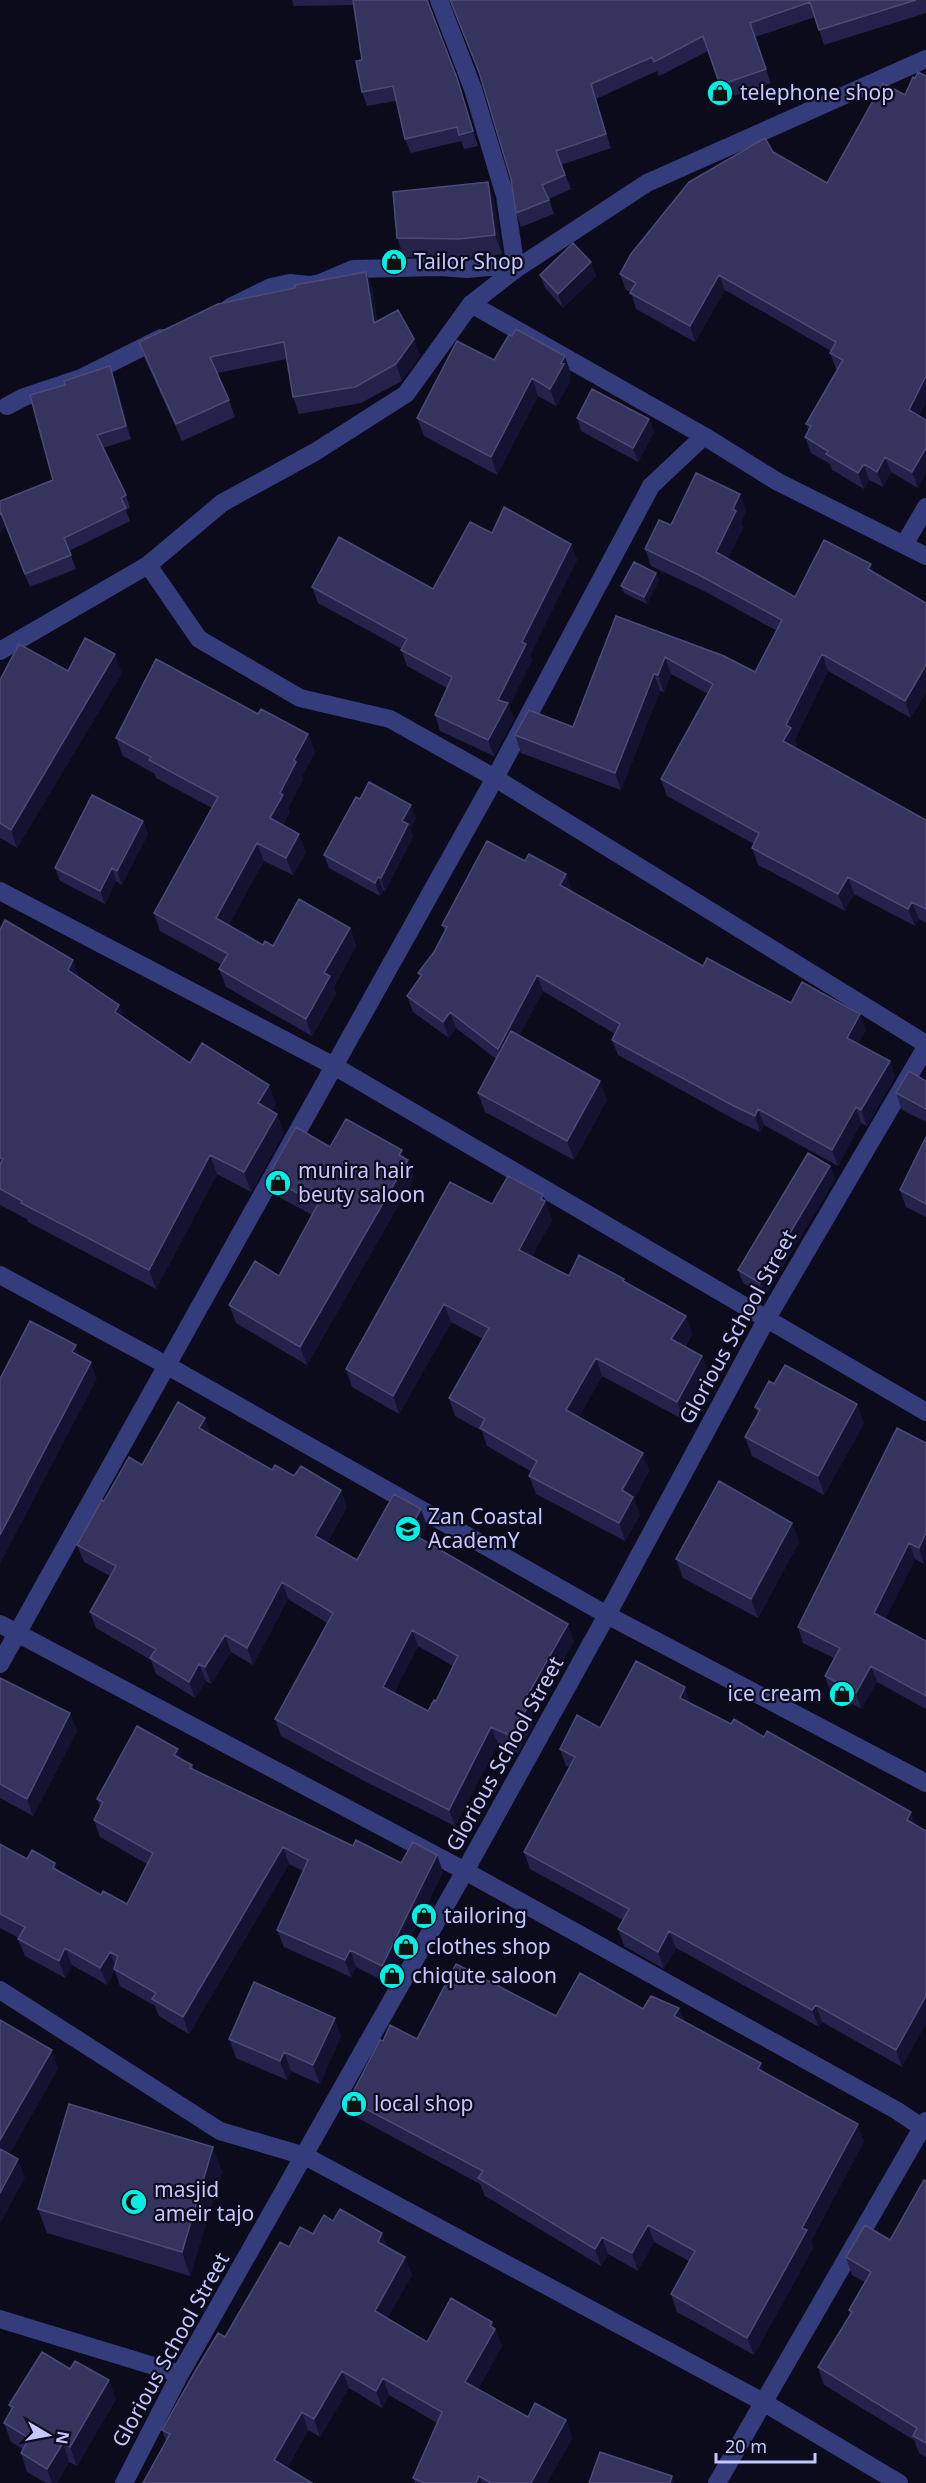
<svg xmlns="http://www.w3.org/2000/svg" width="926" height="2483" font-family="'Noto Sans',sans-serif">
<style>
.lines{fill:none;stroke-linecap:round;stroke-linejoin:round}
.minor{stroke:#343c7c;stroke-width:18}
.wall{fill:#24224b;fill-rule:evenodd}
.shaded-wall{fill:#131230}
.building{fill:#35345e;stroke:#4c4b77;stroke-width:1.5;fill-rule:evenodd}
.labels{text-anchor:middle;stroke-width:4.5;stroke-linejoin:round;paint-order:stroke}
.poi-label{font-size:21px;fill:#c5c7ff;stroke:#0b0b1c;text-anchor:start}
.street-label{font-size:21px;fill:#c5c7ff;stroke:#0b0b1c}
</style>
<rect width="100%" height="100%" fill="#0b0b1c"/>
<g class="lines">
<!-- minor -->
<path class="minor" d="M439,0l34,89 32,107 11,73
M471,304l233,132 74,46 148,74
M230,307l41,-20 19,-4 20,2 10,-2 33,-14 87,-2 27,2 33,-3 16,3
M7,406l17,-9 57,-19 80,-40
M904,545l22,-38
M148,565l51,74 101,59 90,21 105,59 431,266
M0,651l148,-86 74,-62 93,-51 91,-58 65,-90 45,-35 131,-86 279,-124
M0,891l334,175 592,346
M0,1275l168,91 439,249 319,168
M0,1624l465,247 431,239 30,20
M0,1664l495,-886 156,-292 53,-50
M0,1990l220,141 85,25 458,246 136,81
M0,2319l180,55
M124,2483l56,-109 285,-503 142,-256 159,-295 160,-273
M717,2483l209,-362"/>
</g>
<!-- wall -->
<path class="wall" d="M292,0h137l-1,3 34,90 16,53 -14,3 -3,-8 -50,12 -6,-14 -9,-38 -29,5 -5,-14v-32l-9,-55 -59,1z
M450,0h476v13l-102,32 -9,-28 -60,20 16,46 -46,16 -17,-48 -49,25 -2,-5 -61,28 15,49 -50,17 10,24 -22,10 5,15 -33,13 -5,-14 -5,-34 -31,-103z
M926,76v327l-7,13 -1,72 -27,-16 -8,15 -14,-7 -5,9 -32,-19 -2,-6 -19,-11 -6,-16 4,-6 -3,-7 32,-55h-2l-6,-16 1,-2 -106,-61 -30,52 -59,-33 -5,-17 -5,-2 -6,-16 153,-122 54,31 78,-88 10,-17z
M488,182l6,19 8,53 -36,4 -62,-1 -7,-19z
M591,262l5,14 -33,32 -18,-20 -5,-13z
M366,272l6,16 5,33 43,34 -18,26 -41,22 -62,11 -6,-17 -6,-38 -70,14 12,27 6,17 -53,24 -37,-82 -6,-17 156,-54z
M512,336l59,38 -2,4 1,4 -14,24 -18,-10 -41,79 -73,-39 -7,-18 77,-58z
M115,379l16,60 -28,9 23,47 4,13 -4,2 4,11 -61,30 7,18 -46,18 -25,-61 -5,7v-32l53,-21z
M577,418l72,1 5,13 -16,30 -57,-31z
M746,511l-5,12 2,5 -16,31 68,38 76,-33 40,154 -83,-47 -33,68 2,6 -2,3 131,72v103l-7,-4 -4,7 -61,-32 -9,17 -87,-46 -6,-17 2,-4 -87,-48 -6,-17 47,-85 -37,-20 -7,18 -4,-1 -39,99 -100,-37 -6,-18 58,-8 43,-111 139,56 22,-41 -71,-39 -55,-26 -6,-17 26,-24z
M492,533l79,11 6,16 -47,95 2,5 -23,46 5,13 -20,37 -54,-25 -5,-16 12,-27 -40,-22 -6,-16 1,-1 -84,-46 -6,-16 121,2z
M656,573l3,7 -12,24 -23,-11 -3,-7z
M68,671l54,2 -105,175 -17,-10v-158z
M258,714l50,20 7,18 -13,24 1,4 -15,28 1,5 -6,12 23,27 -13,23 -29,-14 -36,64 35,20 10,1 77,-18 6,18 -22,41 2,7 -24,42 -86,-49 -7,-18 3,-4 -62,-34 -6,-18 58,-105 -56,-30 -1,-4 -32,-18 -7,-18z
M360,799l56,19 -6,10 3,9 -28,54 -2,-1 -3,6 -51,-28 -5,-13z
M143,821l5,13 -26,51 -6,-4 -11,23 -45,-23 -5,-13z
M572,889l-1,2 132,75 88,37 75,27 -8,14 32,17 5,16 -28,49 -6,-3 -23,43 -74,-41 -4,7 -21,-10 -121,-67 -6,-15 3,-6 -72,-43 -24,45 88,64 -33,60 -89,-48 -7,-19 18,-34 -40,-31 -7,10 -36,-26 -6,-16 13,-18 -2,-5 16,-21 11,-21 -3,-6z
M0,930l80,48 39,27 5,13 66,45 86,41 -4,7 5,3 7,19 -33,59 -34,-18 -61,115 -128,-67 -1,-3 -27,-14z
M926,1081v41l-24,-12 -6,-17z
M926,1137v80l-20,-10 -6,-17z
M330,1147l75,11 9,20 -107,187 -71,-42 -7,-18 50,-29 33,-61 -37,-20 -7,-18z
M830,1166l5,13 -70,117 -22,-13 -5,-13z
M545,1201l7,19 -20,36 37,20 56,6 61,34 6,18 -7,13 17,9 7,18 -25,46 -82,-44 -23,41 64,36 6,18 -15,28 6,16 -15,26 -89,-47 -7,-18 3,-4 -45,-26 -5,-15 -27,-15 -6,-18 34,-59 -32,-17 -52,92 -47,-27 -6,-18 146,-165z
M774,1384l83,20 7,19 -40,72 -72,-39 -7,-19 13,-23 -3,-7z
M897,1428l27,136 -9,-5 -30,60 41,22v68l-49,-27 -16,27 -31,-18 -5,-15 9,-18 -31,-15 -5,-16z
M211,1434l61,36 75,37 -20,36 30,17 70,-34 -7,13 154,102 -43,76 2,8 -15,28 -20,-9 -43,82 -89,-44 -85,-46 -6,-17 52,-96 -39,-24 -35,66 -22,-13 -20,32 -5,-3 -11,17 -39,-24 -5,-14 -55,-32 -6,-16 20,-36 -26,-14 -7,-17 27,-44 38,-36zM418,1646l35,20 -17,35 -8,10 -34,-18z
M792,1523l7,19 -41,76 -75,-40 -7,-19z
M0,1678l70,35 7,18 -44,85 -33,-18z
M691,1704l40,20 33,13 147,75 -9,255 -80,-45 -3,5 -143,-79 -12,21 -40,-23 -6,-17 5,-9 -93,-51 -6,-17 46,-85 -4,-1 -6,-17 40,-21z
M181,1759l11,6 2,5 159,76 48,17 42,9 -55,111 -32,-16 -5,10 -67,-30 -7,-17 26,-59 -14,-7 -100,170 -30,-18 -4,-10 -35,-20 -5,-15 -8,14 -35,-20 -7,13 -40,-22 -7,-17 1,-1 -19,-10v-84l27,15 31,12 43,24 26,9 20,-40 -47,-27 -6,-17 6,-13 -3,-8z
M679,2008l5,13 80,52 100,68 -53,100 2,7 -59,107 -77,-43 -6,-18 18,-33 -35,-19 -16,29 -30,-17 -7,12 -116,-70 -5,-12 -124,-67 -7,-17 34,-59 34,-2 139,-23 87,-7z
M341,2036l-21,48 -29,-13 -4,9 -51,-22 -7,-19z
M222,2171l-32,105 -143,-43 -9,-24z
M926,2181v276l-7,-4 -5,-13 -90,-55 -6,-18 32,-52 -1,-5 16,-28 -13,-7 -6,-18 44,-17z
M333,2221l49,12 5,14 18,10 7,18 -25,43 40,24 65,-20 10,24 -24,43 50,28 38,3 6,18 -25,45h-132l-2,-5 24,-55 -48,-28 -7,13 -33,-20 -29,49 -12,-7 -21,38 -121,-27 -4,-11 63,-93 64,-90 24,-13z
M116,2399l-39,67 -8,-4 -12,21h-11l-19,-11 -6,-19 2,-4 -12,-7 -7,-19 7,-13 -2,-5z"/>
<!-- shaded-wall -->
<path class="shaded-wall" d="M457,78l5,15 16,53 -5,-15z
M591,84l5,15 15,49 -5,-14z
M488,182l6,19 8,53 -7,-19z
M591,262l5,14 -33,32 -5,-14z
M366,272l6,16 8,52 -6,-17z
M719,275l6,15 -30,52 -5,-16z
M414,339l6,16 -18,26 -6,-17z
M565,356l6,18 -2,4 1,4 -14,24 -6,-17z
M110,366l5,13 16,60 -5,-13z
M926,376v27l-12,23 -5,-16z
M532,378l6,18 -41,79 -6,-18z
M649,419l5,13 -16,30 -5,-14z
M926,448v26l-8,14 -6,-16z
M885,457l6,15 -8,15 -6,-15z
M864,464l5,16 -5,9 -6,-16z
M740,494l6,17 -5,12 2,5 -21,42 -6,-18 17,-43z
M1,513l4,13 -5,7v-19z
M571,544l6,16 -47,95 2,5 -23,46 5,13 -20,37 -6,-16 10,-40 24,-58z
M871,564l6,17 -9,-12z
M656,573l3,7 -12,24 -3,-7z
M115,654l7,19 -105,175 -6,-18z
M822,654l6,17 -33,68 2,6 -7,13 -7,-17 3,-16z
M665,657l6,17 -7,18 -6,-17z
M926,665v28l-15,25 -6,-17z
M654,674l6,17 -39,99 -6,-17z
M308,734l7,18 -13,24 1,4 -15,28 1,5 -12,23 -7,-18 10,-25 14,-33z
M411,805l5,13 -6,10 3,9 -28,54 -4,-13 21,-57z
M143,821l5,13 -26,51 -5,-14z
M299,834l7,18 -13,23 -7,-17z
M257,843l7,18 -41,75 -7,-18z
M112,868l4,13 -11,23 -5,-13z
M566,874l6,15 -6,12 -6,-16z
M378,877l5,13 -3,6 -5,-13z
M848,877l6,17 -9,17 -7,-17z
M912,902l7,17 -4,7 -7,-17z
M350,928l6,18 -22,41 2,7 -24,42 -6,-17 18,-46z
M73,960l7,19 -12,-9z
M537,975l6,16 -39,74 -6,-16z
M119,1005l7,19 -11,-12z
M450,1012l6,16 -7,10 -6,-16z
M860,1014l6,16 -13,24 -6,-16z
M890,1061l5,16 -28,49 -6,-16z
M600,1081l7,19 -33,60 -7,-19z
M269,1085l7,19 -11,18 -7,-19z
M856,1107l5,16 -23,43 -6,-16z
M758,1109l6,16 -4,7 -5,-16z
M277,1114l7,19 -33,59 -7,-20z
M402,1150l4,12 2,-2 6,18 -107,187 -7,-18z
M210,1155l7,19 -61,115 -7,-19z
M830,1166l5,13 -70,117 -5,-13z
M543,1195l9,25 -26,48 -7,-18z
M444,1304l7,18 -52,92 -6,-18z
M686,1316l6,18 -14,23 -7,-18z
M76,1345l6,17 -10,-10z
M702,1356l7,18 -25,46 -7,-18z
M596,1358l6,18 -29,52 -7,-18z
M91,1362l6,17 -97,185v-29z
M857,1404l7,19 -40,72 -6,-19z
M205,1418l6,16 -12,-6z
M643,1453l6,18 -15,28 6,16 -15,26 -6,-18 3,-33z
M341,1490l6,17 -26,46 -6,-17z
M421,1509l6,17 -9,15 -7,-8v-7z
M792,1523l7,19 -41,76 -7,-19z
M926,1533v28l-2,3 -5,-16z
M909,1543l6,16 -35,70 -6,-16z
M282,1582l6,17 -35,66 -6,-17z
M568,1624l6,17 -43,76 2,8 -15,28 -7,-17 11,-31z
M412,1630l6,16 -29,58 -6,-17z
M225,1635l6,17 -20,32 -6,-17z
M199,1664l7,17 -11,17 -6,-16z
M871,1666l6,16 -16,27 -5,-16z
M685,1687l6,17 -11,-6z
M70,1713l7,18 -44,85 -6,-17z
M491,1727l7,17 -43,82 -6,-16z
M178,1749l6,17 -10,-11z
M911,1812l6,17 -10,-9z
M283,1847l6,17 -100,170 -6,-17z
M437,1855l6,17 -55,111 -6,-17z
M55,1863l6,17 -8,-12z
M669,1931l7,17 -12,21 -6,-17z
M65,1948l7,17 -7,13 -6,-17z
M350,1950l6,17 -5,10 -6,-17z
M110,1952l6,17h-2l1,2 -8,14 -7,-17z
M926,1996v28l-24,43 -6,-17z
M816,2005l6,17 -3,5 -7,-17z
M679,2008l6,18 -11,-10z
M335,2018l6,18 -21,48 -7,-19z
M52,2050l6,19 -55,97 -3,-8v-18z
M284,2052l7,19 -4,9 -7,-19z
M761,2063l6,18 -9,-12z
M858,2124l6,17 -53,100 2,7 -59,107 -7,-17 55,-110z
M213,2147l9,24 -32,105 -8,-24z
M18,2159l7,19 -25,46v-31z
M648,2225l6,17 -16,29 -6,-18z
M382,2233l7,17 -11,-8z
M602,2237l6,17 -7,12 -6,-17z
M405,2257l7,18 -31,54 -6,-18z
M492,2322l10,24 -30,53 -7,-17z
M342,2371l7,17 -29,49 -6,-18z
M383,2378l6,17 -7,13 -6,-17z
M109,2380l7,19 -39,67 -7,-19z
M302,2412l6,18 -27,48 -7,-18z
M566,2420l6,18 -25,45h-16z
M63,2443l6,19 -12,21h-5l-5,-14z
M479,2476l3,7h-6z
M672,2476l3,7h-5z"/>
<!-- building -->
<path class="building" d="M353,0h74l30,78 16,53 -14,4 -2,-8 -52,12 -12,-53 -31,6 -6,-31 6,-1z
M450,0h466l-97,30 -9,-28 -60,21 16,46 -46,16 -17,-49 -49,26 -2,-5 -61,27 15,50 -50,17 9,24 -23,10 7,15 -33,13 -5,-34 -32,-107z
M918,72l8,4v300l-17,34 17,10v28l-14,24 -27,-15 -8,15 -13,-8 -6,9 -32,-19 2,-3 -23,-14 6,-11 -5,-2 37,-64 -13,-7 6,-11 -117,-67 -29,51 -60,-33 6,-10 -16,-9 11,-20 58,-72 76,-44 8,14 54,31 56,-100 22,12 8,-18 2,1z
M488,182l7,53 -36,4 -62,-1 -4,-46z
M573,243l18,19 -33,32 -18,-19z
M366,272l8,51 24,-13 16,29 -18,25 -41,23 -62,10 -9,-55 -74,15 19,43 -53,24 -37,-82 79,-38 77,-16v-3z
M516,329l49,27 -4,7 3,1 -14,25 -18,-11 -41,79 -74,-39 40,-77 37,19 15,-25 3,1z
M110,366l16,60 -29,9 29,60 -5,3 5,10 -62,30 7,17 -46,19 -24,-61 -1,1v-13l53,-21 -23,-85 35,-10 -1,-4z
M592,389l57,30 -16,29 -56,-30z
M696,473l44,21 -7,15 3,2 -20,41 79,45 29,-57 47,24 -3,5 58,34v62l-21,36 -83,-47 -36,71 5,3 -8,13 143,79v89l-14,-7 -4,7 -60,-32 -10,17 -86,-46 7,-15 -98,-54 52,-95 -48,-27 -7,18 -4,-1 -39,99 -100,-38 14,-25 44,17 43,-111 108,40 31,16 27,-52 -83,-45 -54,-26 14,-29 12,5z
M504,507l67,37 -49,98 4,2 -28,56 10,3 -20,37 -53,-25 17,-38 -51,-27 6,-11 -95,-52 27,-50 94,52 37,-67 22,11z
M634,562l22,11 -12,24 -23,-11z
M85,638l30,16 -104,176 -11,-7v-143l19,-36 49,27z
M156,659l102,55 3,-5 47,25 -14,26 2,2 -16,31 3,2 -13,23 29,16 -13,24 -29,-15 -41,75 47,27 2,-4 8,5 26,-47 51,29 -26,45 6,3 -24,43 -87,-50 9,-15 -74,-41 64,-116 -69,-37 2,-3 -35,-19z
M369,782l42,23 -9,16 6,3 -27,54 -3,-1 -3,6 -51,-28 32,-58 4,2z
M92,795l51,26 -26,50 -5,-3 -12,23 -45,-23z
M487,841l38,20 4,-7 37,20 -6,11 143,81 4,-8 84,45 11,-21 58,32 -13,24 43,23 -29,49 -5,-3 -24,43 -74,-41 -3,7 -21,-10 -122,-66 8,-16 -83,-49 -39,74 -48,-37 -7,10 -36,-26 15,-21 -4,-2 16,-21 13,-25 -5,-2z
M5,920l68,40 -5,10 51,35 -4,7 75,51 12,-20 67,42 -11,18 19,11 -33,58 -34,-17 -61,115 -128,-67 1,-2 -22,-12v-24l3,-6 -3,-1v-228z
M511,1031l89,50 -33,60 -89,-48z
M909,1071l17,10v28l-30,-16z
M346,1119l56,31 -3,5 9,5 -108,187 -71,-42 26,-44 24,15 39,-72 -50,-27 28,-50 34,20z
M926,1137v67l-26,-14z
M808,1153l22,13 -70,117 -22,-13z
M508,1176l35,19 -2,4 4,2 -26,49 50,26 10,-21 45,24 -1,2 63,35 -15,23 31,17 -25,46 -81,-44 -30,52 77,43 -21,37 11,7 -14,26 -90,-47 8,-15 -57,-33 5,-9 -36,-21 40,-70 -45,-24 -51,92 -47,-27 104,-187 42,22z
M30,1321l46,24 -4,7 19,10 -91,173v-156z
M785,1365l72,39 -39,72 -73,-39 15,-27 -5,-3 14,-26 5,3z
M178,1402l27,16 -6,10 73,42 3,-5 19,11 7,-10 40,24 -26,46 42,24 37,-66 27,15 -10,17 3,2 -3,5 157,91 -46,81 5,3 -16,28 -20,-9 -42,83 -89,-45 -85,-46 58,-106 -51,-31 -35,66 -22,-13 -20,32 -6,-3 -10,18 -39,-24 6,-9 -66,-37 26,-46 -39,-21 25,-45 2,1 25,-44 13,8zM412,1630l46,26 -22,45 -2,-1 -6,11 -45,-24z
M897,1428l29,15v90l-7,15 -10,-5 -35,70 52,28v55l-55,-30 -15,27 -31,-17 15,-28 -42,-21z
M719,1481l73,42 -41,76 -75,-40z
M636,1661l49,26 -5,11 51,26 3,-5 30,18 3,-6 144,81 -4,8 19,11v165l-30,54 -80,-45 -4,5 -143,-79 -11,21 -40,-23 11,-20 -105,-57 51,-95 -15,-8 17,-34 23,13z
M0,1678l70,35 -43,86 -27,-15z
M137,1726l41,23 -4,6 18,10 -2,3 163,78 3,-6 45,23 12,-21 24,13 -55,111 -32,-16 -5,10 -68,-30 31,-70 -25,-13 -100,170 -31,-18 4,-6 -42,-24 4,-13 -8,-4 -10,16 -35,-20 -6,13 -41,-22 7,-12 -25,-13v-70l27,15 5,-9 23,13 -2,5 48,27 2,-4 24,13 26,-51 -59,-33 9,-18 -6,-3z
M456,1964l100,52 24,-43 63,36 8,-13 28,12 -5,8 87,47 -3,6 100,55 -56,104 5,2 -60,108 -76,-44 24,-43 -47,-26 -16,28 -30,-16 -7,12 -117,-71 5,-7 -134,-71 31,-60 3,1 7,-16 27,14z
M254,1982l81,36 -22,47 -29,-13 -4,9 -51,-22z
M0,2020l52,30 -52,90z
M69,2104l144,43 -31,105 -144,-43z
M0,2149l18,10 -18,34z
M924,2180l2,1v262l-13,-7 4,-8 -99,-61 34,-55 -3,-2 22,-38 -25,-15 19,-32 25,15z
M340,2209l42,24 -4,9 27,15 -30,54 52,31 24,-44 41,24 -2,4 5,3 -30,53 63,35 7,-14 31,17 -35,63h-40l-12,-7 -3,7h-52l-11,-5 29,-66 -59,-34 -7,13 -34,-20 -28,48 -12,-7 -28,48 38,23h-169l27,-49 -8,-4 31,-55 25,-42 7,4 55,-95 9,5 11,-20 13,7 11,-19 9,6z
M42,2352l28,17 5,-8 34,19 -39,67 -7,-4 -16,26 -26,-16 8,-15 -25,-15 9,-16 -4,-2z
M600,2452l72,24 -2,7h-81z"/>
<!-- icons -->
<defs>
<g id="shop-disc" transform="scale(1.35)"><circle r="9.5" fill="#00f0e4" stroke="#0b0b1c"/><path d="M-5-2.5h2.3a2.7 3.5 0 0 1 5.4 0H5L5.5 6h-11ZM-1.5-2.5h3a1.5 2.3 0 0 0-3 0Z" fill="#111"/></g>
<g id="school-disc" transform="scale(1.35)"><circle r="9.5" fill="#00f0e4" stroke="#0b0b1c"/><path d="M0-5L7-2L0 1L-7-2ZM-4 1L0 2.5L4 1V4Q0 6-4 4Z" fill="#111"/></g>
<g id="mosque-disc" transform="scale(1.35)"><circle r="9.5" fill="#00f0e4" stroke="#0b0b1c"/><path d="M3.5-4.9A6 6 0 1 0 3.5 4.9A5 5 0 1 1 3.5-4.9Z" fill="#111"/></g>
</defs>
<g fill-rule="evenodd">
<use href="#shop-disc" x="720" y="93"/>
<use href="#shop-disc" x="394" y="262"/>
<use href="#shop-disc" x="278" y="1183"/>
<use href="#school-disc" x="408" y="1529"/>
<use href="#shop-disc" x="842" y="1694"/>
<use href="#shop-disc" x="424" y="1916"/>
<use href="#shop-disc" x="406" y="1947"/>
<use href="#shop-disc" x="392" y="1976"/>
<use href="#shop-disc" x="354" y="2104"/>
<use href="#mosque-disc" x="134" y="2202"/>
</g>
<g class="labels">
<!-- poi labels -->
<g class="poi-label">
<text x="740" y="100">telephone shop</text>
<text x="414" y="269">Tailor Shop</text>
<text x="298" y="1178">munira hair<tspan x="298" dy="24">beuty saloon</tspan></text>
<text x="428" y="1524">Zan Coastal<tspan x="428" dy="24">AcademY</tspan></text>
<text x="822" y="1701" text-anchor="end">ice cream</text>
<text x="444" y="1923">tailoring</text>
<text x="426" y="1954">clothes shop</text>
<text x="412" y="1983">chiqute saloon</text>
<text x="374" y="2111">local shop</text>
<text x="154" y="2197">masjid<tspan x="154" dy="24">ameir tajo</tspan></text>
</g>
<!-- street labels -->
<g class="street-label">
<text transform="translate(738 1327) rotate(-61)" y="7">Glorious School Street</text>
<text transform="translate(505 1754) rotate(-61)" y="7">Glorious School Street</text>
<text transform="translate(171 2350) rotate(-61)" y="7">Glorious School Street</text>
</g>
</g>
<!-- north arrow -->
<g transform="translate(48 2435) rotate(100)" stroke="#0b0b1c" stroke-width="4.5" paint-order="stroke">
<path d="M0-4.5L10 22L0 15L-10 22Z" fill="#c5c7ff"/>
<text y="-9" font-size="16" font-weight="bold" text-anchor="middle" fill="#c5c7ff">N</text>
</g>
<!-- scale -->
<path d="M716 2453v9h99v-9" fill="none" stroke="#c5c7ff" stroke-width="3"/>
<text x="725" y="2453" font-size="18" fill="#c5c7ff" stroke="#0b0b1c" stroke-width="4.5" paint-order="stroke">20 m</text>
</svg>
